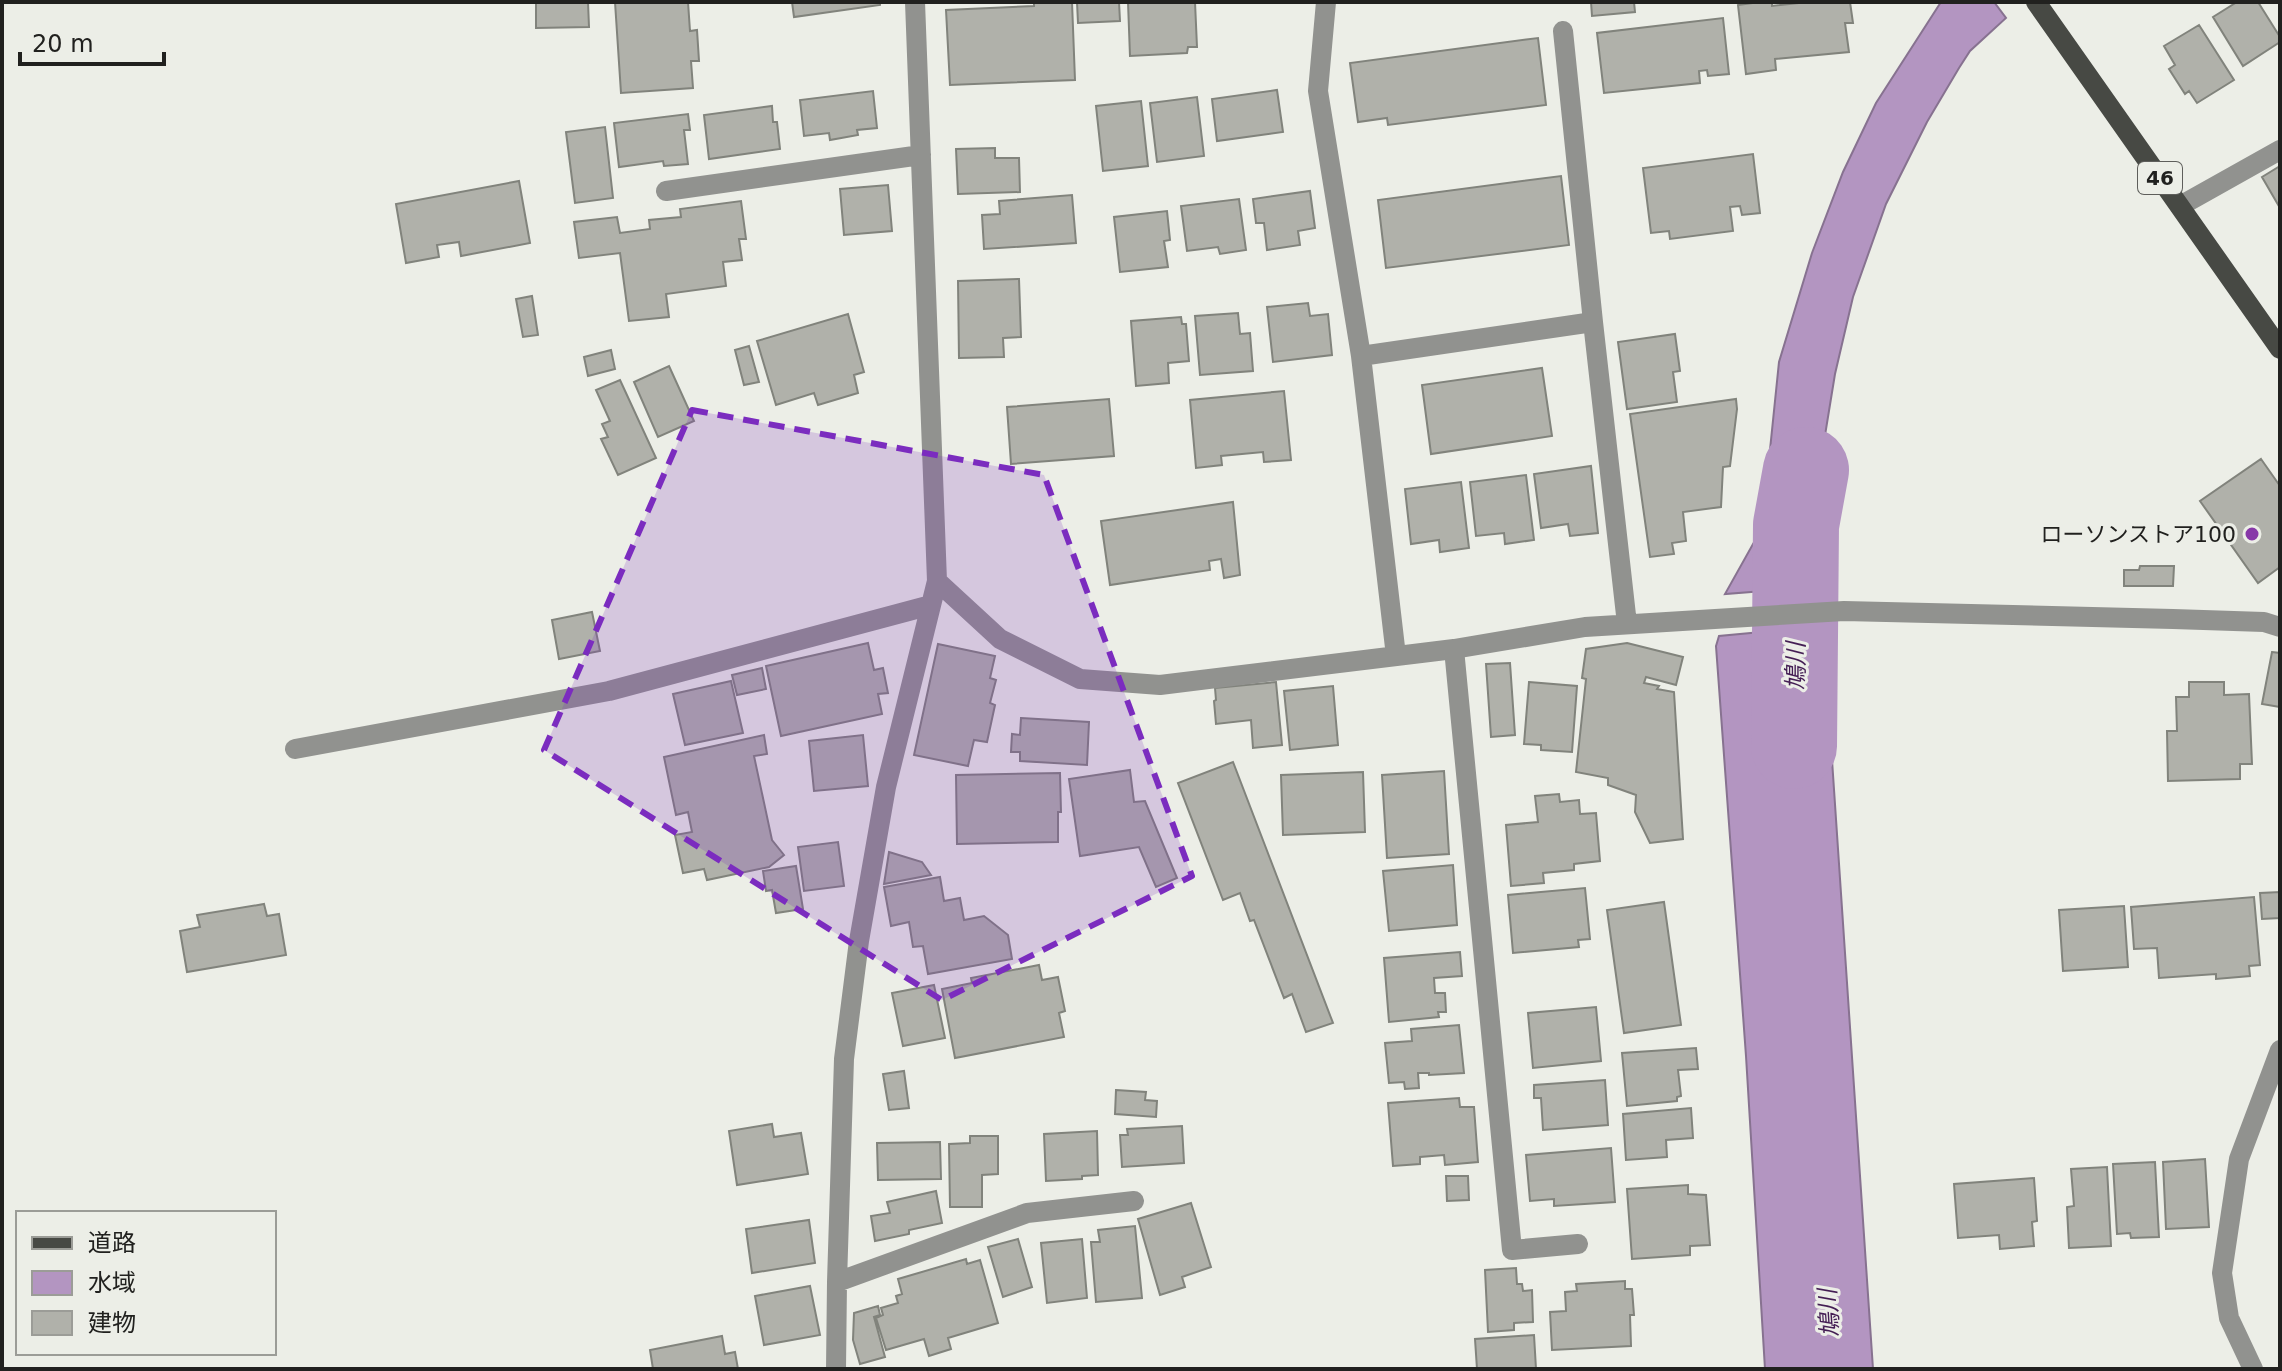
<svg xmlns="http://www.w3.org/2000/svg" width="2282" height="1371" font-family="'DejaVu Sans','Noto Sans JP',sans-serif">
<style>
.water{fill:#b395c1;stroke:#877290;stroke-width:2}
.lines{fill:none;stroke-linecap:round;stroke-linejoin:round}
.river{stroke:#b395c1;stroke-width:86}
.building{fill:#b0b1aa;stroke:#81837c;stroke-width:2}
.minor{stroke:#91928f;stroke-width:20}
.major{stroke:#474944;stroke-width:20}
.marked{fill:#7b2cbf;fill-opacity:0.2;stroke:#7b2cbf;stroke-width:6;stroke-dasharray:16 10;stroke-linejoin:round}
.poi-dot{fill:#8738a8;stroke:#eceee7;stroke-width:3}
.labels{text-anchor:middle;stroke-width:6;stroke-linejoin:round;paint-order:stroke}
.shield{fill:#eceee7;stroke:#5e5e5b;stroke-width:2}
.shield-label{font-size:20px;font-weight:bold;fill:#21211f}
.poi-label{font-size:22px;fill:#21211f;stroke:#eceee7;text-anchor:end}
.water-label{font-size:24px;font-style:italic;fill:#441e54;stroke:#eceee7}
</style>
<rect width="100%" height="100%" fill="#eceee7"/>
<!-- water -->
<path class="water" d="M1941,2h53l12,16 -36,33 -11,17 -32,54 -41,82 -33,93 -18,77 -16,98 -3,115 -91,7 37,-66 17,-166 33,-109 31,-81 33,-69z
M1823,626l50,743h-108l-19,-313 -30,-410 3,-10z"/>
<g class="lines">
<!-- river -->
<path class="river" d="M1794,746l2,-221 10,-55"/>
</g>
<!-- building -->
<path class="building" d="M536,2h52l1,25 -53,1z
M615,2h73l2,29 7,-1 2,31h-8l2,27 -72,5z
M792,2h88v3l-86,12z
M1034,2h38l3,78 -125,5 -4,-75 88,-4z
M1077,2h42l1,19 -42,2z
M1128,2h67l2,45h-9l-1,6 -57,3z
M1591,2h43l1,10 -43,4z
M1760,2h12v4l36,-4h42l3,21h-8l4,29 -74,7 1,11 -30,4 -8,-69z
M2237,2h21l22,35v5l-37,24 -30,-49z
M1723,18l6,56 -21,2 -1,-6 -8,1 1,12 -96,10 -7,-60z
M2199,25l35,55 -37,23 -8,-12 -4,3 -16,-25 6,-4 -11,-19z
M1538,38l8,67 -158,20 -1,-7 -29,4 -8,-59z
M1277,90l6,42 -66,9 -5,-42z
M873,91l4,37 -20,2 1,5 -28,5 -1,-7 -25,3 -4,-36z
M1197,97l7,59 -47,6 -7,-59z
M1141,101l7,65 -45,5 -7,-65z
M772,106l1,16h4l3,27 -71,10 -5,-44z
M688,114l2,16h-6l4,34 -24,2 -1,-5 -44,6 -5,-44z
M605,127l8,71 -38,5 -9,-71z
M995,148v10h24l1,34 -62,2 -2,-45z
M1753,154l7,59 -18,2 -2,-9 -10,1 3,24 -63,8 -1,-8 -18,2 -8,-65z
M2280,166v42l-18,-31z
M1561,176l8,69 -183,23 -8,-68z
M519,181l11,62 -69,13 -2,-14 -22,3 2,12 -33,6 -10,-59z
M888,185l4,46 -48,4 -4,-46z
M1310,191l5,37 -17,3 2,14 -33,5 -3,-27h-8l-3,-24z
M1072,195l4,48 -92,6 -2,-34 18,-1 -1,-13z
M1239,199l7,51 -26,4 -2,-7 -31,4 -6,-45z
M741,201l5,38h-7l3,21 -19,2 3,24 -60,8 3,23 -40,4 -9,-68 -41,5 -5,-36 43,-5 3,16 30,-4 -1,-9 32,-3 -1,-8z
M1167,211l3,29 -6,1 4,26 -48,5 -6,-55z
M1019,279l2,58 -18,1 1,19 -45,1 -1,-77z
M532,296l6,39 -15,2 -7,-38z
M1308,303l2,13 18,-2 4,41 -59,7 -6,-55z
M1238,313l2,21 10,-1 3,38 -53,4 -5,-59z
M848,314l16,58 -10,3 4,18 -40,12 -4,-12 -38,12 -19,-64z
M1181,317l1,7h4l3,37 -21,2 1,20 -33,3 -5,-65z
M1675,334l5,37 -7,1 4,30 -50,7 -9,-67z
M749,346l10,36 -15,3 -9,-35z
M611,350l4,19 -27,7 -4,-19z
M669,366l25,55 -36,16 -24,-55z
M1542,368l10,68 -121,18 -9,-69z
M620,380l36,78 -38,17 -17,-36 7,-2 -6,-13 8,-3 -14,-31z
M1284,391l7,69 -27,2 -1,-10 -42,4 1,9 -26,3 -6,-68z
M1109,399l5,57 -103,8 -4,-57z
M1736,399l1,10 -7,57 -7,1 -2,40 -38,5 3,29 -14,2 2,11 -24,3 -20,-143z
M2261,459l19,27v81l-22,16 -58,-82z
M1591,466l7,67 -28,3 -2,-12 -27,4 -7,-54z
M1526,475l8,65 -29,4 -1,-11 -28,3 -6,-54z
M1461,482l8,66 -29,4 -1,-12 -28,4 -6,-55z
M1233,502l7,73 -16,3 -3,-19 -12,2 1,9 -100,15 -9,-64z
M2140,566h34l-1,20h-49v-16h15z
M592,612l8,39 -41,8 -7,-39z
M868,643l6,27 9,-2 5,25 -10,1 4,20 -101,22 -15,-70z
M1627,643l56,14 -7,28 -30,-8 -2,6 15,3 -2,3 17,3 9,147 -33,4 -15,-31 1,-17 -28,-10v-7l-32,-6 10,-93 -4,-1 4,-29z
M938,644l57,12 -5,22 6,2 -6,23 5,2 -8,37 -13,-2 -6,26 -54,-11z
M2272,652l8,1v54l-18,-3z
M1510,663l5,72 -24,2 -5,-73z
M762,668l4,21 -29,6 -5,-20z
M731,681l12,52 -58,12 -12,-51z
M1276,682l6,63 -29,3 -2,-28 -35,4 -2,-23 2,-1 -1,-12z
M1529,682l48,4 -5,66 -31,-2v-5l-17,-1z
M2189,682h35v13l25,-1 3,70h-12v15l-72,2 -1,-50h10l-1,-34h13z
M1333,686l5,59 -48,5 -6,-59z
M1021,718l68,4 -2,43 -67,-4v-9h-9l1,-18 8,1z
M764,735l3,19 -13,2 18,84 12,15 -15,12 -62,13 -3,-11 -21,4 -8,-38 17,-3 -4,-20 -12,3 -12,-58z
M863,735l5,51 -54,5 -5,-50z
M1233,762l100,261 -27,9 -14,-38 -8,4 -30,-78 -4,1 -10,-28 -17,7 -45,-117z
M1130,770l4,32 11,-1 32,77 -21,9 -17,-40 -59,9 -11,-77z
M1444,771l5,83 -62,4 -5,-83z
M1363,772l2,60 -82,3 -2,-60z
M1060,773l1,39h-3v30l-101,2 -1,-69z
M1559,794l1,8 19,-2 1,14 16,-1 4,48 -26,3v6l-31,3 1,10 -33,3 -5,-61 32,-3 -3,-26z
M838,842l6,44 -40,5 -6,-44z
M889,852l33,10 9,13 -47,9z
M1453,865l4,60 -68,6 -6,-60z
M796,866l7,43 -27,4 -4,-23 -6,1 -3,-20z
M940,877l4,24 16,-3 4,22 20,-4 24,19 4,24 -84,15 -5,-28 -10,1 -4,-25 -18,4 -7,-39z
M1585,888l5,51 -12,1 1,7 -66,6 -5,-58z
M2280,892v26l-18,1 -2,-26z
M2254,897l6,68 -11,1 1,10 -34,3v-5l-57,4 -2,-30 -23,1 -3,-42z
M1664,902l17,123 -57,8 -17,-123z
M264,904l3,12 12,-2 7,41 -99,17 -7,-41 20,-4 -3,-12z
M2124,906l4,61 -65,4 -4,-61z
M1460,952l2,24 -28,2 1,15h10l1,19h-8l1,5 -50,5 -5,-64z
M1039,965l3,15 16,-3 7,34 -6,2 5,24 -109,21 -13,-69 30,-6 -1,-5z
M934,985l11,53 -42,8 -11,-53z
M1596,1007l5,54 -68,7 -5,-55z
M1459,1025l5,48 -35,2v-2h-11l1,15 -14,1 -1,-7 -15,1 -4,-40 27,-2 -1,-12z
M1696,1048l2,21 -20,1 3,26 -4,1v4l-50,5 -5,-53z
M904,1071l5,37 -20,2 -6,-36z
M1605,1080l3,45 -65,5 -2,-32h-7v-13z
M1116,1090l30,2 -1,8 12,1 -1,16 -41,-3z
M1459,1098l1,9h14l4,55 -33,3 -1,-10 -24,2v7l-27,2 -5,-63z
M1691,1108l2,30 -27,2 1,17 -41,3 -3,-46z
M772,1124l2,13 27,-4 7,41 -71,11 -8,-54z
M1182,1126l2,37 -62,4 -2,-32h8l-1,-6z
M1097,1131l1,44 -16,1v3l-36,2 -2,-47z
M970,1136h28v38l-16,1v32h-32l-1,-63 21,-1z
M940,1142l1,37 -63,1 -1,-37z
M1611,1148l4,54 -61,4v-7l-24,2 -4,-46z
M2205,1159l4,68 -43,2 -3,-67z
M2155,1162l4,75 -28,1 -1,-5 -13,1 -4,-70z
M2107,1167l4,79 -42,2 -2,-41 7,-1 -3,-37z
M1446,1176h22l1,24 -22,1z
M2034,1178l3,43 -5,1 2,24 -34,3 -1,-14 -41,3 -4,-54z
M1688,1185v9l18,1 4,50 -20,1v9l-58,4 -5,-70z
M936,1191l6,32 -33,7v4l-34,7 -4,-25 19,-3 -3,-11z
M1191,1203l20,64 -29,10 3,10 -25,8 -22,-76z
M809,1220l6,43 -63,10 -6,-44z
M1135,1226l7,72 -46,4 -5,-60h9l-2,-12z
M1018,1239l14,48 -29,10 -15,-50z
M1082,1239l5,59 -40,5 -6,-60z
M966,1259l1,5 13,-4 18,63 -50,15 3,11 -22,7 -5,-17 -38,11 -10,-32 7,-3 -2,-7 17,-5 -2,-7 6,-2 -4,-15z
M1516,1268l1,16h5l1,7 9,-1 1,32 -19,1v7l-26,2 -3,-62z
M1625,1281v8h7l2,26h-4l1,31 -79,4 -2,-38 16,-1 -1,-19 12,-1 -1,-7z
M810,1286l10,49 -56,10 -9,-49z
M878,1306l2,9 -6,2 11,40 -25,7 -7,-24 1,-27z
M1534,1335l2,34h-59l-2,-30z
M722,1336l3,18 10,-2 3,17h-85l-3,-19z"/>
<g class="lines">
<!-- minor -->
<path class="minor" d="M915,2l22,579 63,58 80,40 80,6 294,-36 131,-22 259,-16 329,8 91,3 16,5
M1326,2l-8,89 43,265 35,300
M666,191l255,-36
M2180,206l100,-56
M1593,322l34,302
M1361,356l232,-34 -30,-291
M1454,649l58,601 66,-6
M295,749l314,-58 322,-86
M837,1282l190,-69 107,-12
M836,1369l1,-87 7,-223 15,-118 27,-154 51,-206
M2253,1369l-24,-51 -7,-45 17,-114 41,-109"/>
<!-- major -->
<path class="major" d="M2036,2l244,347"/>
</g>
<!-- marked area -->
<path class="marked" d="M692,410l352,65 148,401 -250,124 -398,-250z"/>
<!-- markers -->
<circle class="poi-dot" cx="2252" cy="534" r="8"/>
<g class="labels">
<!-- shield labels -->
<rect class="shield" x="2138" y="162" width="44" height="32" rx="6"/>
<g class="shield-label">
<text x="2160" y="185">46</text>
</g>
<!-- poi labels -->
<g class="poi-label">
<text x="2236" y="542">ローソンストア100</text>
</g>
<!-- water labels -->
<g class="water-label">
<text transform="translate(1796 666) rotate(-90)" y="8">鳩川</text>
<text transform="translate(1829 1313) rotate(-94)" y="8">鳩川</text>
</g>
</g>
<!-- border -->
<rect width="2282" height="1371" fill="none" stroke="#21211f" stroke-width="8"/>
<!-- legend -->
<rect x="16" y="1211" width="260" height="144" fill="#eceee7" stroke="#9b9c97" stroke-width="2"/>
<rect x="32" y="1237" width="40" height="12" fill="#474944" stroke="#9b9c97" stroke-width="2"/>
<text x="88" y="1251" font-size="24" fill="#21211f">道路</text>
<rect x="32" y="1271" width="40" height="24" fill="#b395c1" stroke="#9b9c97" stroke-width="2"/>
<text x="88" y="1291" font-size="24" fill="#21211f">水域</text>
<rect x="32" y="1311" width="40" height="24" fill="#b0b1aa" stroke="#9b9c97" stroke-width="2"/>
<text x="88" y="1331" font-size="24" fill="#21211f">建物</text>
<!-- scale -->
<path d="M20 52v12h144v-12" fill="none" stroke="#21211f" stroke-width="4"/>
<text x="32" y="52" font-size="24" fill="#21211f" stroke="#eceee7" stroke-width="6" paint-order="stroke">20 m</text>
</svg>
